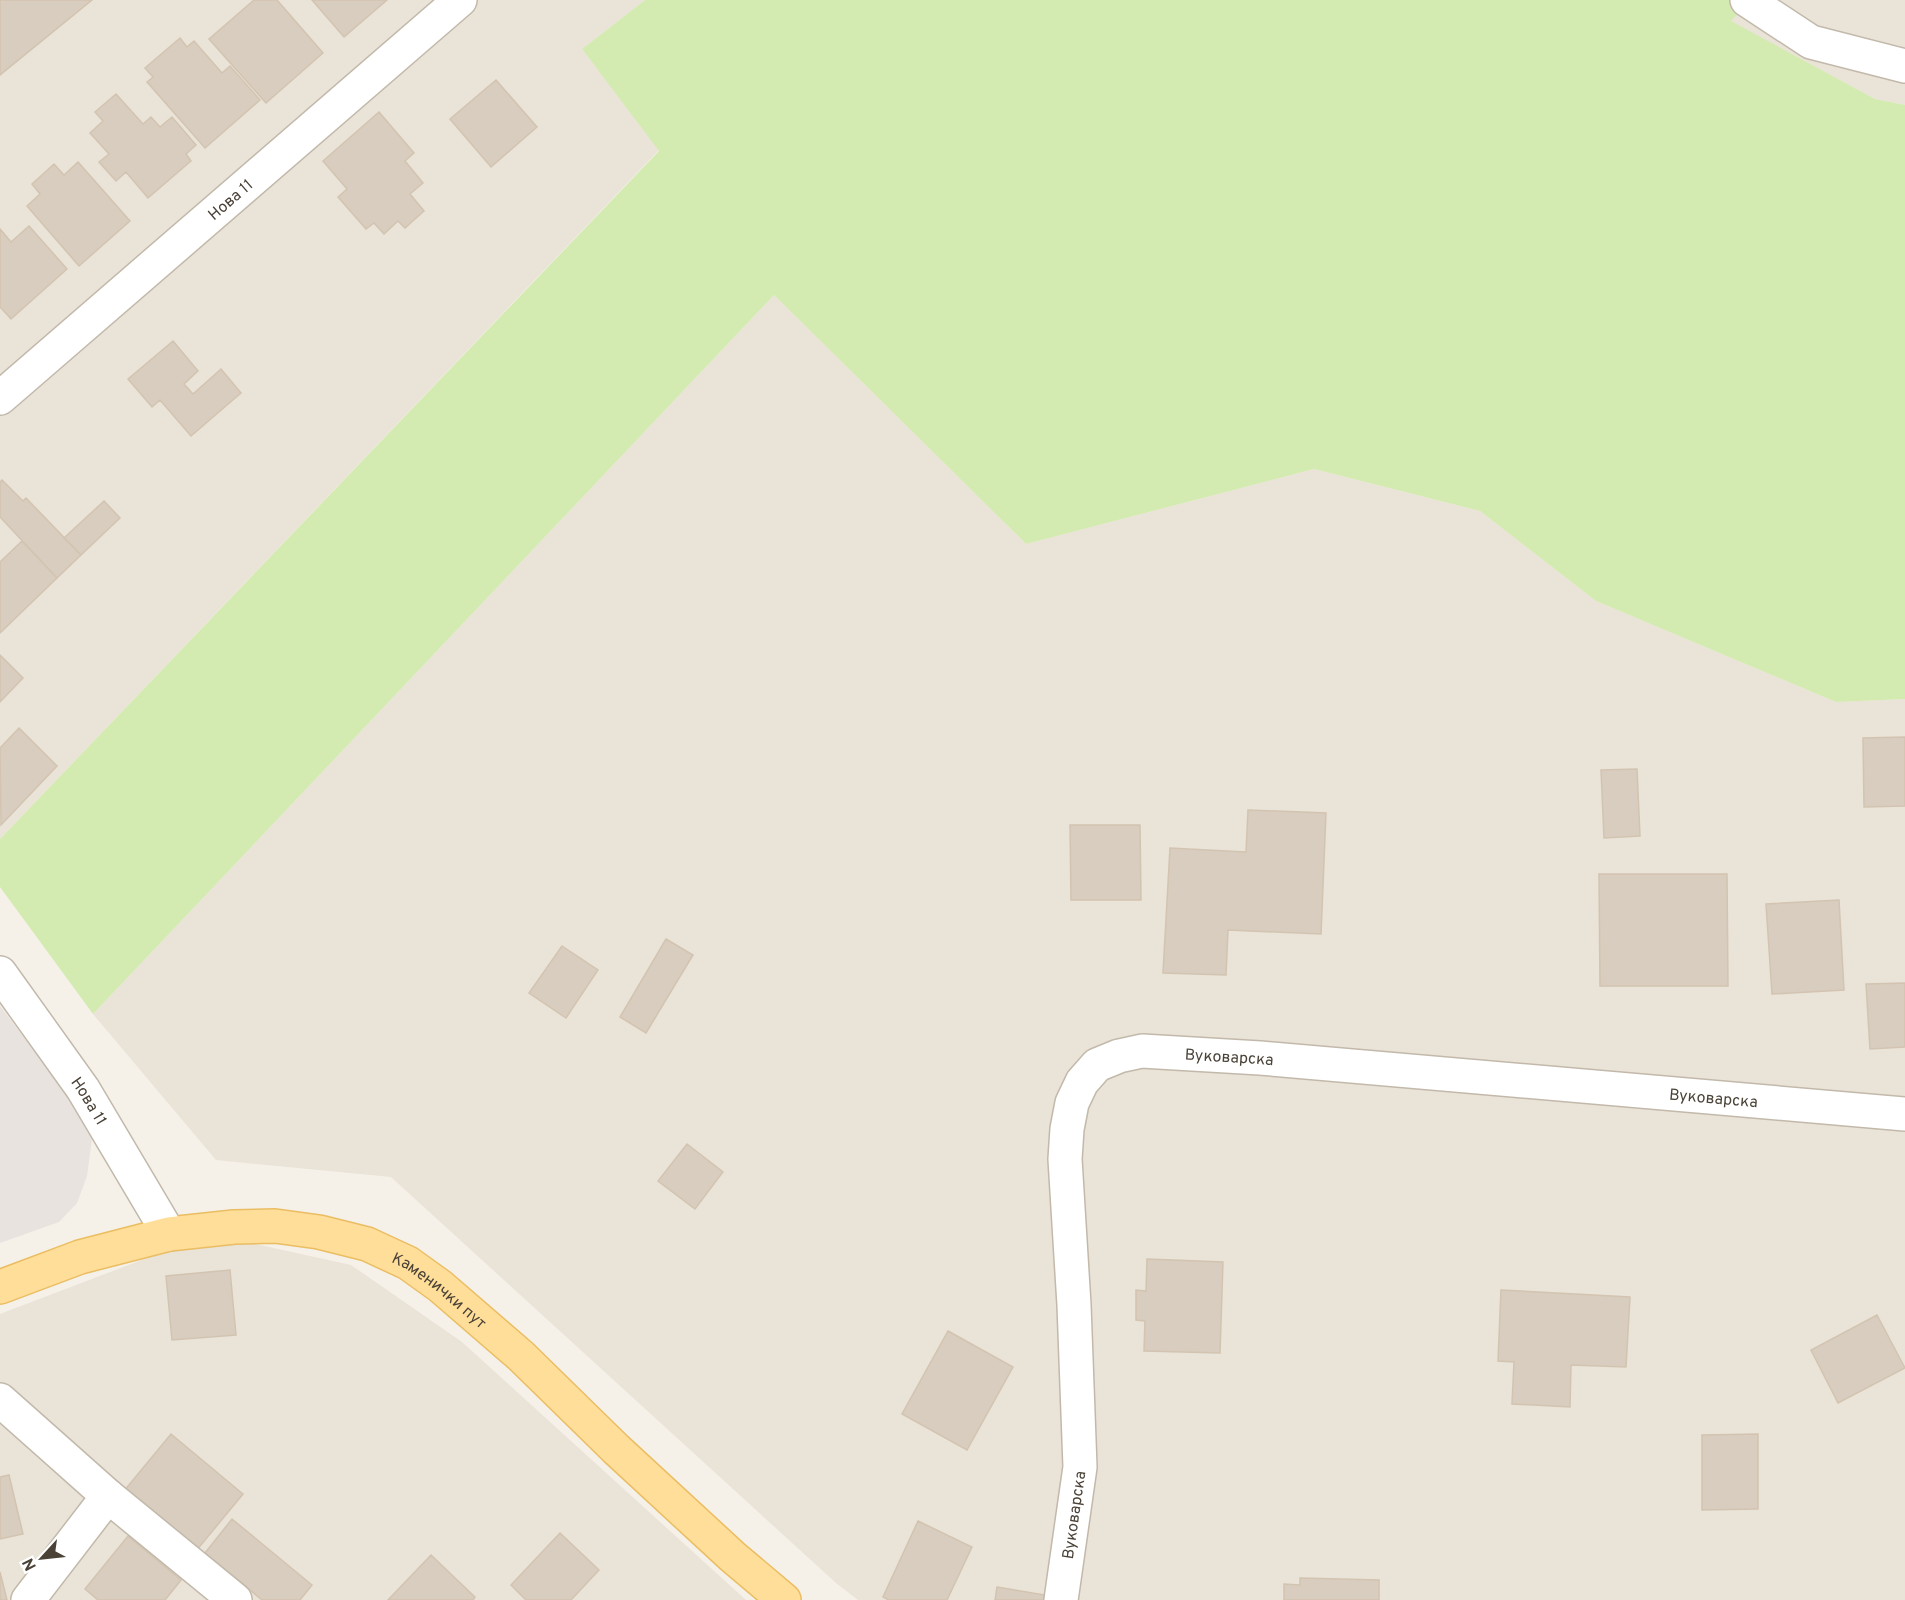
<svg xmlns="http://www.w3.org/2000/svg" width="1905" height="1600" font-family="Overpass,sans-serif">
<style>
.residential{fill:#eae3d7}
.industrial{fill:#e8e3de}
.green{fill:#d3ebb0}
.building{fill:#d8cdbe;stroke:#d3c4b1;stroke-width:1.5}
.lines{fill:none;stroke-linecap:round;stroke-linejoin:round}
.minor-casing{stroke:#c2b9ab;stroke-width:36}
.major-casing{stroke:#eabd62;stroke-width:36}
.minor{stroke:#fff;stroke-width:33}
.major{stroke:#ffde99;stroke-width:33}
.labels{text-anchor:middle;stroke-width:4.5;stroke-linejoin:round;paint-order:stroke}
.street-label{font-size:16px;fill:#4a4237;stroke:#fff}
</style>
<rect width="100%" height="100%" fill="#f5f1e9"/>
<!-- residential -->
<path class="residential" d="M92,0h553l-63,49 77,101 -659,689v-764z
M1751,0h154v105l-30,-6 -145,-78z
M774,295l252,249 288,-75 166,42 116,90 240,101 69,-3v901h-1047l-22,-17 -445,-406 -175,-17 -123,-146z
M210,1234l141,31 111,77 284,258h-746v-286z"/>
<!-- industrial -->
<path class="industrial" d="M0,1006l64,84 28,49 -5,37 -10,27 -18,19 -59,21z"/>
<!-- green -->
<path class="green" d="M645,0h1106l-20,21 144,78 30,6v594l-69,3 -240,-101 -116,-90 -166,-42 -288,75 -252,-249 -681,719 -93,-127v-48l659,-688 -77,-102z"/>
<!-- building -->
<path class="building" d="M0,0h92l-92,75z
M254,0h23l46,53 -57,50 -57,-64z
M312,0h75l-43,37z
M180,38l7,9 7,-6 28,32 8,-7 30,34 -55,48 -58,-66 6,-5 -8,-9z
M496,80l41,47 -46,40 -41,-48z
M116,94l27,30 8,-7 9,10 12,-10 24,28 -10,9 5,7 -43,37 -22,-26 -10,9 -17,-19 10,-8 -19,-21 13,-12 -8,-9z
M379,112l35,41 -9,8 18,22 -13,11 14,17 -19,17 -7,-7 -14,13 -10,-11 -8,6 -28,-32 9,-8 -24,-28z
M78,162l52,59 -51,45 -52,-60 13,-12 -8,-10 22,-20 10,11z
M29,226l38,43 -56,50 -11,-12v-78l11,13z
M173,341l25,30 -14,13 9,10 28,-25 20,24 -50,43 -31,-36 -8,7 -24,-28z
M2,480l21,21 3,-3 55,57 -24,23 -57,-61v-35z
M104,501l16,17 -39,37 -17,-17z
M22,541l35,37 -57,55v-71z
M0,655l23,23 -23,24z
M19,728l38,38 -56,59 -1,-77z
M1905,737v69l-41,1 -1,-69z
M1637,769l3,67 -36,2 -3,-68z
M1248,810l78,3 -5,121 -93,-4 -2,45 -63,-2 7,-125 76,4z
M1070,825h70l1,75h-70z
M1599,874h128l1,112h-128z
M1839,900l5,90 -72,4 -6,-90z
M666,939l27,16 -47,78 -26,-16z
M562,946l36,24 -32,48 -37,-25z
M1905,983v64l-35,2 -4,-65z
M687,1144l36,28 -28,37 -37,-28z
M1147,1259l76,3 -3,91 -76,-2 1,-30 -9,-1v-30l10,1z
M230,1270l6,65 -64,5 -6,-64z
M1501,1290l129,7 -4,70 -55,-2 -1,42 -58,-3 2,-42 -16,-1z
M1877,1315l28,53 -67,35 -27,-53z
M948,1331l65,36 -46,83 -65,-36z
M171,1434l72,60 -47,57 -72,-60z
M1758,1434v75l-56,1v-75z
M9,1475l14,59 -23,5v-62z
M232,1519l80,66 -12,15h-38l-57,-47z
M918,1521l54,26 -25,53h-58l-6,-3z
M560,1533l39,37 -28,30h-45l-15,-15z
M128,1536l53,44 -16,20h-67l-13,-11z
M431,1555l44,42 -2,3h-85z
M0,1572l7,28h-7z
M1300,1578l79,2v20h-95v-16l16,1z
M997,1587l48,8 -1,5h-49z"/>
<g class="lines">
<!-- minor casing -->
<g class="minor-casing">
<g id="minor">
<path d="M1747,0l64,42 94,24"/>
<path id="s1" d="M0,398l460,-398"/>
<path id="s2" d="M0,973l83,116 86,145"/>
<path d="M0,1400l108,96 -80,104"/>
<path d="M108,1496l127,104"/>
<path id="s3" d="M1061,1600l19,-133 -6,-162 -9,-146 2,-30 5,-26 10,-21 15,-17 22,-9 23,-5 118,7 645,56"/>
</g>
</g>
<!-- major casing -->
<g class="major-casing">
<g id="major">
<path id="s4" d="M0,1287l80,-30 89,-23 65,-7 41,-1 44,6 48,12 41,19 32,23 81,70 95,93 117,108 51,43"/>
</g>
</g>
<!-- minor -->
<use href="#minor" class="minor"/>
<!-- major -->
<use href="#major" class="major"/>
</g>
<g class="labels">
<!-- street labels -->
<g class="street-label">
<text dy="6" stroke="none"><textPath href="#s1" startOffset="304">Нова 11</textPath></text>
<text dy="6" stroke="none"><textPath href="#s3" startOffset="680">Вуковарска</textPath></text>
<text dy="6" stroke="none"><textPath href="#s3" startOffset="1166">Вуковарска</textPath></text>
<text dy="6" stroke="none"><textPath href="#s2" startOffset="156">Нова 11</textPath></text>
<text dy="6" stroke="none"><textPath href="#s4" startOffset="464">Каменички пут</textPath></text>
<text dy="6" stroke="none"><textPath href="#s3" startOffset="86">Вуковарска</textPath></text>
</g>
</g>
<!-- north arrow -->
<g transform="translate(42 1558) rotate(243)" stroke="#ffffff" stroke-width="4.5" paint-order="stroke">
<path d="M0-4.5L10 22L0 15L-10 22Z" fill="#4a4237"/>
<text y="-9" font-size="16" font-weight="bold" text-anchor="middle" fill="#4a4237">N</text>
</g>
</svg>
